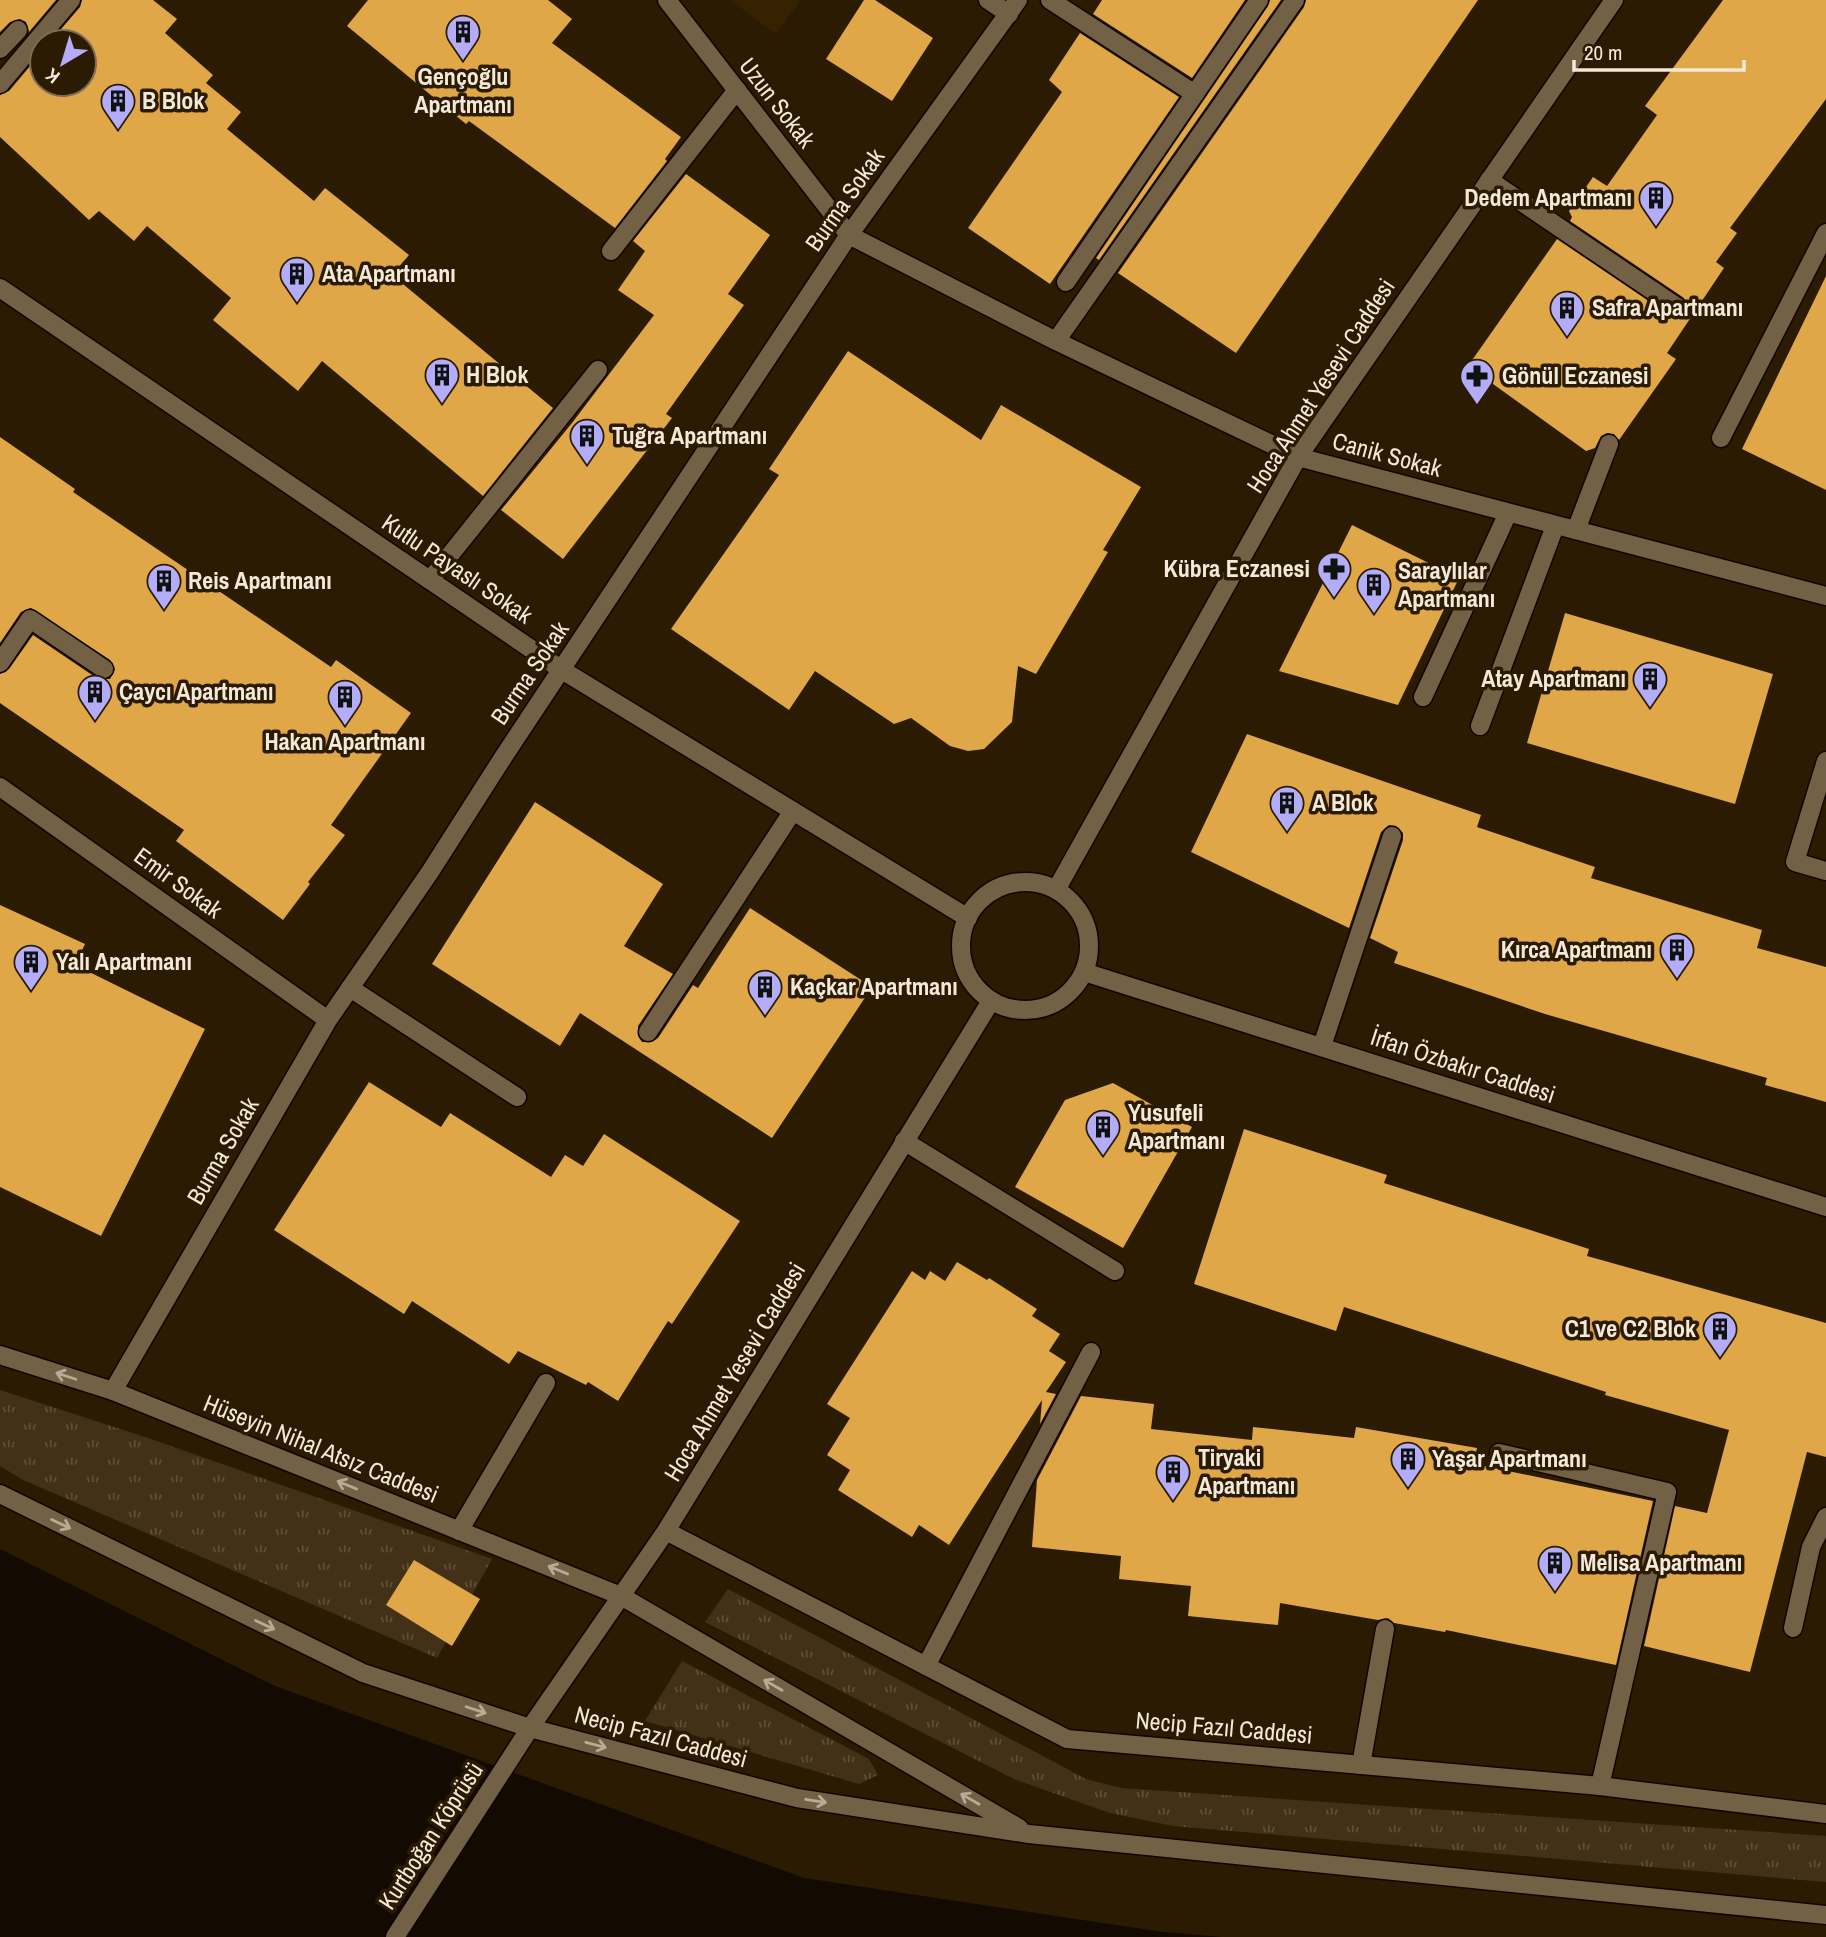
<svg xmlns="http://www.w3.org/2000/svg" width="1826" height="1937" font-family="'Archivo Narrow',sans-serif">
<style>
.built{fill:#362200}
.grass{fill:url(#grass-tufts)}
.water{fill:#130b02}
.building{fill:#dfa748}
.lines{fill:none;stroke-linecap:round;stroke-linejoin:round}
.lane-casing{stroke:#130500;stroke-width:21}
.street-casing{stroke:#130500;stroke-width:21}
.secondary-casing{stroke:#130500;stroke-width:21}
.lane{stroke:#736146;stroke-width:18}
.street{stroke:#736146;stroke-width:18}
.secondary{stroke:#736146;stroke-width:18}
.oneway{stroke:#b9ab97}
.labels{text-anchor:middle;stroke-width:7;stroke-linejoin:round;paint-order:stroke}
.poi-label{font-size:24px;font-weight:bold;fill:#f3e8d9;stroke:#2b1b02;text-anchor:start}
.street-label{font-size:24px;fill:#f3e8d9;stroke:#2b1b02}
</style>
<defs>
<pattern id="grass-tufts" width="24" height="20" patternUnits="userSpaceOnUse" patternTransform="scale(1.75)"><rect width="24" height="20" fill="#423116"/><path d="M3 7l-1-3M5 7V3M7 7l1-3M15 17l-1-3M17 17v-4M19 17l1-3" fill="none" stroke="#5e4f37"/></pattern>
</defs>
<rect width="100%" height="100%" fill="#2b1b02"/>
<!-- built -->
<path class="built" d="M730,0h71l-25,34z"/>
<!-- grass -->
<path class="grass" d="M0,1390l151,49 341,120 -55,99 -414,-178 -23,-14z
M728,1589l358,190 35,9 705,48v46l-653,-56 -63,-13 -96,-34 -309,-157z
M682,1661l187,98 9,16 -19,9 -214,-63z"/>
<!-- water -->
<path class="water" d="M0,1549l275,137 529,192 359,54 59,5h-1222z"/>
<!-- building -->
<path class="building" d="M0,0h56l-27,32 -3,-10 -6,-3 -10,3 -10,10z
M82,0h71l24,19 -12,14 48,42 -7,8 35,29 -14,17 87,72 11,-13 84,67 -17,20 161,133 -70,88 -161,-135 -24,30 -85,-71 18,-22 -84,-72 -13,15 -35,-30 -10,9 -89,-83v-42l9,-4 33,-39v32h42v-42h-34l30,-35z
M368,0h180l24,19 -20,24 129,94 -16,22 2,2 -52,67 -146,-107 -3,3 -119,-98z
M864,0h11l58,38 -41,63 -66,-42z
M1102,0h143l-53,78 -99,-64z
M1270,0h11l-182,260 -3,-2 172,-252z
M1306,0h172l-242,353 -118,-80 186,-266z
M1723,0h103v99l-96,129 7,5 -21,29 8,6 -57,85 9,6 -57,81 -5,-6 -7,-1 -6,3 -6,12 -9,3 -118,-85 89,-127 114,77 6,2 9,-4 2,-7 -4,-9 -114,-77 2,-4 -3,-6 24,-34 14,9 50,-71 -12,-9z
M1080,33l99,64 -129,187 -82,-56 94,-136 -13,-12z
M686,174l84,61 -42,59 16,11 -78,109 6,4 -109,141 -62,-49 71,-87 82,-108 -36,-25 27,-39 -12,-10z
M1826,276v214l-84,-41z
M848,351l133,89 20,-35 140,82 -38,63 5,2 -72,122 -18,-8 -6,56 -28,27 -16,2 -18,-5 -39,-28 -17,6 -79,-53 -26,39 -118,-81 108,-154 -10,-6z
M0,437l75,52 -2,3 258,175 5,-7 75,53 -80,112 14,10 -37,47 2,2 -27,36 -107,-79 8,-11 -184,-127v-29l9,-5 24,-34 65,44h12l5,-10 -5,-9 -79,-52 -10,4 -21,31z
M1352,525l107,53 -61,127 -119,-34z
M1565,613l208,61 -38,130 -208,-61z
M1247,734l234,81 -4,12 118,40 -4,11 171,52 -5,18 69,19v135l-61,-17 2,-7 -222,-64 -151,-51 4,-11 -28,-14 33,-98v-7l-7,-7 -7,-1 -8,7 -32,96 -158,-76z
M535,802l128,82 -39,62 49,28 -35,52v10l4,6h10l6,-4 35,-53 5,3 52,-80 122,79 -100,151 -192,-125 -20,33 -128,-82z
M0,905l85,39 -10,21 130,64 -104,207 -101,-49z
M369,1082l72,45 9,-14 101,64 14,-22 18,11 21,-32 136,87 -68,103 -4,-3 -50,80 -30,-19 -2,3 -68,-34 -9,13 -97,-63 -8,13 -130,-84z
M1113,1083l79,44 -69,121 -108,-61 50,-87z
M1244,1129l143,46 -3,8 205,66 -2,7 239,67v134l-19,-5 -57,220 -106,-26 31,-140 32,7 22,-83 -124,-35 1,-3 -262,-85 -8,24 -142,-47z
M957,1262l30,18 2,-2 48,31 -5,7 28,18 -11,17 17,11 -20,30 10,2 -16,30 2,-24 -93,145 -30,-20 -7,12 -74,-47 12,-20 -23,-15 23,-37 -23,-14 85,-133 13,9 5,-9 15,10z
M1081,1396l73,8 -3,25 101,11 1,-13 101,11 2,-11 121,21 -3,16 179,37 -37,164 -170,-35 -1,2 -51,-9 -6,-5 -10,2 -98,-17 -2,22 -90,-9 3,-30 -72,-7 2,-23 -89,-9 5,-67z
M414,1560l66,39 -28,47 -66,-41z"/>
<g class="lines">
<!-- lane casing -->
<g class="lane-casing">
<path id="lane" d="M1050,0l145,94
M0,49l18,-19
M0,84l71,-84
M1489,180l188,127
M611,251l126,-161
M1066,282l193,-282
M1056,341l239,-341
M1721,438l105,-205
M1576,530l33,-86
M430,580l168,-210
M0,663l30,-44 74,50
M1423,697l85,-184
M1480,726l75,-200
M1826,761l-31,101 31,9
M350,988l167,109
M648,1032l145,-221
M1322,1046l70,-210
M904,1141l211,130
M1499,1453l168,39 -67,294
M459,1531l87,-148
M1793,1628l18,-81 15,-30
M926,1666l165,-314
M1361,1765l24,-136"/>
</g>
<!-- street casing -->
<g class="street-casing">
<path id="street" d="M667,0l182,235 207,106 242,116 528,139
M988,0l21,14
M0,288l562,382 406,248
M0,787l328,233
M1084,972l742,235
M113,1391l215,-371 102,-148 74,-116 345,-521 169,-235"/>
</g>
<!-- secondary casing -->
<g class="secondary-casing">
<path id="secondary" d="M961 946a64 64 0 1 1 128 0a64 64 0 1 1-128 0Z
M1056,890l242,-433 316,-457
M0,1355l113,36 508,205 398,232
M0,1494l363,179 167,55 267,70 232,36 797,81
M666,1531l401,208 533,47 226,28
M395,1937l135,-209 136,-197 325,-530"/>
</g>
<!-- lane -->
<use href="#lane" class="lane"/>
<!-- street -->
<use href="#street" class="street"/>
<!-- secondary -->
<use href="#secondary" class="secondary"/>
</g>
<!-- one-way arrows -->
<defs><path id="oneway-shaft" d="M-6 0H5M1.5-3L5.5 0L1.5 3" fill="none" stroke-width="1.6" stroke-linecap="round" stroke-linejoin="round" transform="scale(1.75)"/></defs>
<g class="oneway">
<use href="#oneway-shaft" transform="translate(66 1376) rotate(-162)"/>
<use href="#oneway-shaft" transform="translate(347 1485) rotate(-158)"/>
<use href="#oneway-shaft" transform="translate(61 1524) rotate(26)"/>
<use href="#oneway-shaft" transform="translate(558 1570) rotate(-158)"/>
<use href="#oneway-shaft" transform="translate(265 1625) rotate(26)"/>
<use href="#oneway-shaft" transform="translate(773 1685) rotate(-150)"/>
<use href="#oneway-shaft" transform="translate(476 1710) rotate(18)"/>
<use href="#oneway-shaft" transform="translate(596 1745) rotate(15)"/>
<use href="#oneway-shaft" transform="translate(970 1799) rotate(-150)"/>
<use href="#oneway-shaft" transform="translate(816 1801) rotate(9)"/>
</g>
<!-- icons -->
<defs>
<g id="building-pin" transform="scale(1.75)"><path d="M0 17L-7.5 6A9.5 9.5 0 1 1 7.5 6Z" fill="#b3adf9" stroke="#2b1b02"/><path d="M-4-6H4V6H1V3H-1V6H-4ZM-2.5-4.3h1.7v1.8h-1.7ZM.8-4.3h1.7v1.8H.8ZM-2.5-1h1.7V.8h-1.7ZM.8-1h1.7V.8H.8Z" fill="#111"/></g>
<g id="pharmacy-pin" transform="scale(1.75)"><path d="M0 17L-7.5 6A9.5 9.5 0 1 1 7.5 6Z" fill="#b3adf9" stroke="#2b1b02"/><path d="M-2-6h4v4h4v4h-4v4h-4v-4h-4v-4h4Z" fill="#111"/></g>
</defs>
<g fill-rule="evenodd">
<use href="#building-pin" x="463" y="32"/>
<use href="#building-pin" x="118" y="101"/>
<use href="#building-pin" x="1656" y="198"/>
<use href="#building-pin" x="297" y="274"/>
<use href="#building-pin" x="1567" y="308"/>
<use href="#building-pin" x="442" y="375"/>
<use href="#pharmacy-pin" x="1477" y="376"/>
<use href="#building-pin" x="587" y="436"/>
<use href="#pharmacy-pin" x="1334" y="569"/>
<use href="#building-pin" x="164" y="581"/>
<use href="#building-pin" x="1374" y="585"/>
<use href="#building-pin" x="1650" y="679"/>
<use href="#building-pin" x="95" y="692"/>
<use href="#building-pin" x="345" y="697"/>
<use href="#building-pin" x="1287" y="803"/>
<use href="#building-pin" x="1677" y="950"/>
<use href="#building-pin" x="31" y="962"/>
<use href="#building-pin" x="765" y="987"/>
<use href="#building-pin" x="1103" y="1127"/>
<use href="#building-pin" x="1720" y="1329"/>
<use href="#building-pin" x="1408" y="1459"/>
<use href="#building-pin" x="1173" y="1472"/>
<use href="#building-pin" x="1555" y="1563"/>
</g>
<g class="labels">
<!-- poi labels -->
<g class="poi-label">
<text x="463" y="85" text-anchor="middle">Gençoğlu<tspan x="463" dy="28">Apartmanı</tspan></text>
<text x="142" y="109">B Blok</text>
<text x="1632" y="206" text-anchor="end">Dedem Apartmanı</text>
<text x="322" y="282">Ata Apartmanı</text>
<text x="1592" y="316">Safra Apartmanı</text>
<text x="466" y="383">H Blok</text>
<text x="1502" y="384">Gönül Eczanesi</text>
<text x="612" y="444">Tuğra Apartmanı</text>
<text x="1310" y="577" text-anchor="end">Kübra Eczanesi</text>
<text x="1398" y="579">Saraylılar<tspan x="1398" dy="28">Apartmanı</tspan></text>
<text x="188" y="589">Reis Apartmanı</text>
<text x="1626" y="687" text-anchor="end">Atay Apartmanı</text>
<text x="119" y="700">Çaycı Apartmanı</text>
<text x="345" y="750" text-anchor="middle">Hakan Apartmanı</text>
<text x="1312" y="811">A Blok</text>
<text x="1652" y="958" text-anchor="end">Kırca Apartmanı</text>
<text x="56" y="970">Yalı Apartmanı</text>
<text x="790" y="995">Kaçkar Apartmanı</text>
<text x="1128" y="1121">Yusufeli<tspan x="1128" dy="28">Apartmanı</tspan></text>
<text x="1696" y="1337" text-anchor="end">C1 ve C2 Blok</text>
<text x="1198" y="1466">Tiryaki<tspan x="1198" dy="28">Apartmanı</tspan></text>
<text x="1432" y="1467">Yaşar Apartmanı</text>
<text x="1580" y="1571">Melisa Apartmanı</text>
</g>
<!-- street labels -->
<g class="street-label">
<text transform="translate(777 103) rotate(52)" y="8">Uzun Sokak</text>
<text transform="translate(845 200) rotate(-55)" y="8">Burma Sokak</text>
<text transform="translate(1321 386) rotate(-57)" y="8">Hoca Ahmet Yesevi Caddesi</text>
<text transform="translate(1387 455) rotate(15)" y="8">Canik Sokak</text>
<text transform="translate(457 569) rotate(34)" y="8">Kutlu Payaslı Sokak</text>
<text transform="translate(530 673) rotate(-56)" y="8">Burma Sokak</text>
<text transform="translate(178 883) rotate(36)" y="8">Emir Sokak</text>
<text transform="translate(1463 1066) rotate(18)" y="8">İrfan Özbakır Caddesi</text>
<text transform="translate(223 1151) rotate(-60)" y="8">Burma Sokak</text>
<text transform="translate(735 1372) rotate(-59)" y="8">Hoca Ahmet Yesevi Caddesi</text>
<text transform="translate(321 1449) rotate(22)" y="8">Hüseyin Nihal Atsız Caddesi</text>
<text transform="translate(1224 1728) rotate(5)" y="8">Necip Fazıl Caddesi</text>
<text transform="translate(661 1737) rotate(15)" y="8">Necip Fazıl Caddesi</text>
<text transform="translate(431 1836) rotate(-57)" y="8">Kurtboğan Köprüsü</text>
</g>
</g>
<!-- north arrow -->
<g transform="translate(63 63) rotate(218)"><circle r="33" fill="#2b1b02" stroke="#7b6d58" stroke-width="2"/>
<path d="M0-5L12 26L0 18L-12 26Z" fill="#b3adf9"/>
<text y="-10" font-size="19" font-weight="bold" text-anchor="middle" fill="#f3e8d9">K</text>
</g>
<!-- scale -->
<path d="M1574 60v10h170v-10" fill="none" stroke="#f3e8d9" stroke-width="3.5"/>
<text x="1584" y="60" font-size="21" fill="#f3e8d9" stroke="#2b1b02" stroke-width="5" paint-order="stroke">20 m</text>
</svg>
